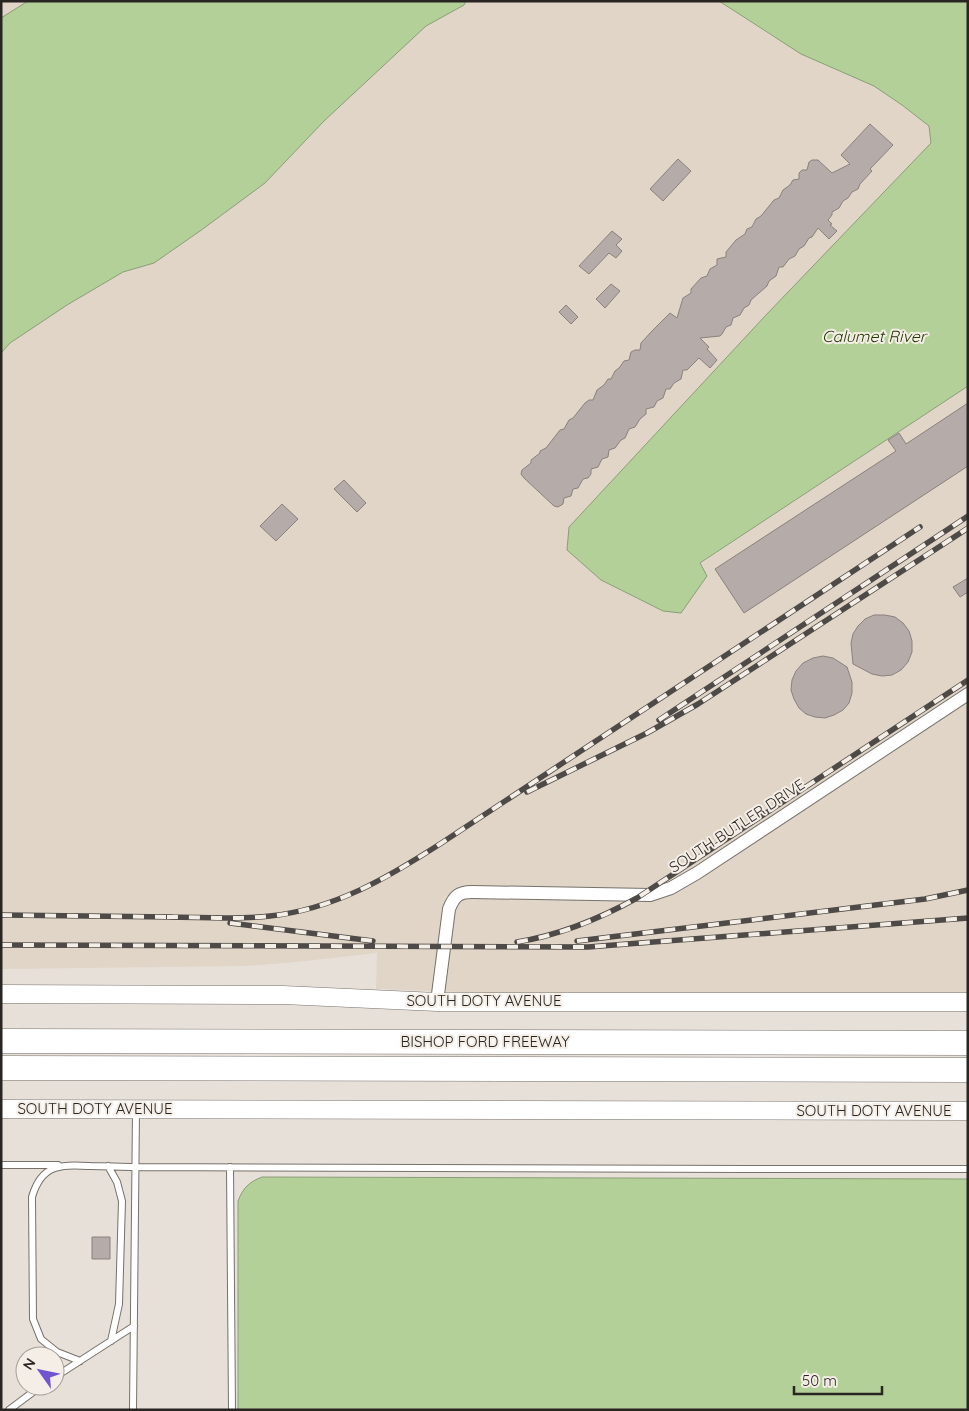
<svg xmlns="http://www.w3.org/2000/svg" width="969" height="1411" font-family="Quicksand,sans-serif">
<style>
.built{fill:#e0d5c7}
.water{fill:#b4d099;stroke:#8a9d76}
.building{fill:#b5aba8;stroke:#8a817d}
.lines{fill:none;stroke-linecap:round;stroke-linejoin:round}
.lane-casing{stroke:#76716a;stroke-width:8}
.street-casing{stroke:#76716a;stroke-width:14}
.secondary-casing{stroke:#76716a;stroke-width:19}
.highway-casing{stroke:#76716a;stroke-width:25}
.lane{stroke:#fff;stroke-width:6}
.street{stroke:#fff;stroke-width:12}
.secondary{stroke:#fff;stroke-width:18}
.highway{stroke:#fff;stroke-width:24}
.rail-casing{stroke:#4e4a47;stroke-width:5.5}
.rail{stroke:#f4eee6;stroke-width:4;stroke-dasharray:11;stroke-linecap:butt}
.labels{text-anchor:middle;stroke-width:4;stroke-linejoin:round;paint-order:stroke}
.street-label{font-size:15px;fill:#282523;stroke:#f4eee6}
.water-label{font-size:16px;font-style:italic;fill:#213900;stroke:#f4eee6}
</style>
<rect width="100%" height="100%" fill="#e7e0d9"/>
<!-- built -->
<path class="built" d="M1,1h27l-27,17z
M466,1h253l54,36 101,49 28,19 27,21 2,17 -165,172 -181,251 16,14 36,19 26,12 18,2 26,-37 -7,-12 268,-178v608l-477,-1 -115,-4 1,-36 -81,9 -49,4 -246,3v-616l9,-10 57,-38 56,-33 31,-9 46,-32 65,-48 59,-62 102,-95 38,-21z"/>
<!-- water -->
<path class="water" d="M28,1h438l-2,4 -38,21 -102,95 -59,62 -65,48 -46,32 -31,9 -56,33 -57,38 -9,10v-335z
M719,1h249v385l-268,177 7,13 -26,37 -18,-2 -62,-31 -34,-30 2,-23 197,-212 165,-172 -2,-17 -27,-21 -28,-19 -73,-32z
M262,1177l706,2v231h-730v-209c5,-13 11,-19 24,-24z"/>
<!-- building -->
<path class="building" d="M870,124l23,21 -23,24 2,2 -12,13 -2,5 -6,3 -4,6 -5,3 -4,7 -7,4v3l-4,5 4,4 -2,1 7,6 -8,8 -11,-11 -6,9 -3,1 -5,8 -5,3 -4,7 -6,3 -6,8h-4l-3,9 -7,5 -2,5 -16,14 -2,5 -5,3 -4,7 -7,3 -2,7 -5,2 -4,7 -2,2 -20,2 9,9 -2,2 10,11 -7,8 -11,-10 -12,12h-4l-2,9 -7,4 -4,6h-4l-3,9 -6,3 -3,6 -8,2v5l-6,5 -5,8 -6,2 -4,9 -4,2 -6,8 -6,2 -1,7 -6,2 -4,8 -7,2v5l-3,4 -5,1 -5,9 -5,1 -2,7 -7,2 -1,6 -5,3 -4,-1 -30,-28 -3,-4 1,-4 9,-7v-3l9,-7v-2l6,-3 14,-18 4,-1 5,-9 4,-2 12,-15 4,-3h4l4,-10 7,-5 4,-6h3l4,-8 4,-3 5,-7 5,-1 2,-8 4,-2h5l1,-7 11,-12 18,-18 7,5 6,-20 8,-5v-4l10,-11 6,-2 3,-7 7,-4v-6l9,-2v-5l10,-12 9,-6 2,-5 5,-2 4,-8 5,-3 13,-16 5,-2 4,-8 7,-5 3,-5 6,-1v-6l3,-3h5l2,-8 3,-2h6l14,13 18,-9 -9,-9z
M678,159l13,12 -28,30 -13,-12z
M612,231l10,8 -6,6 6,6 -6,7 -7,-5 -20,21 -10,-8z
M611,284l9,7 -15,17 -9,-9z
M566,305l12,12 -7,7 -12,-12z
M968,403v63l-224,147 -29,-44 181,-118 -8,-11 11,-7 7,11z
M344,480l22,23 -9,9 -23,-23z
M282,504l16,15 -22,22 -16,-15z
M968,578v14l-8,5 -7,-10z
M874,615h11l10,2 8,6 6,8 3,10v11l-4,10 -7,8 -9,5 -10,1 -10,-2 -19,-10 -2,-21 2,-9 5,-8 7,-7z
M823,656l10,2 14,9 5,15v11l-3,10 -6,7 -9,5 -9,3 -10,-1 -9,-3 -7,-6 -5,-9 -3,-9 1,-10 4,-9 7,-8 10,-5z
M92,1237h18v22h-18z"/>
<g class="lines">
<!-- lane casing -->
<g class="lane-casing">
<path id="lane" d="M1,1165h57
M108,1166l9,16 5,19 -3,103 -8,37
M230,1167l2,243
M80,1361l-23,-9 -16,-13 -8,-20 -1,-122c10,-34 29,-32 59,-31 15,0 30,1 44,1l612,2h221
M55,1377l79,-51
M9,1410l32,-24
M133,1410l3,-299"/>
</g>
<!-- street casing -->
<g class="street-casing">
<path id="street" d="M437,1002l12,-93c5,-13 10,-17 23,-17l178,3 21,-7 26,-15 271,-179"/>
</g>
<!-- secondary casing -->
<g class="secondary-casing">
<path id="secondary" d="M1,994l282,1 154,7h531
M1,1109l967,2"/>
</g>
<!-- highway casing -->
<g class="highway-casing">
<path id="highway" d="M1,1041l967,2
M1,1068l967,2"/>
</g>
<!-- lane -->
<use href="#lane" class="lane"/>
<!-- street -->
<use href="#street" class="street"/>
<!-- secondary -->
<use href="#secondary" class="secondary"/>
<!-- highway -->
<use href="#highway" class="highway"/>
<!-- rail casing -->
<g class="rail-casing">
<path id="rail" d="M659,720l309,-204
M527,792l120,-59 51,-29 270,-176
M1,915l171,2
M167,917c34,0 69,3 103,-1 65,-7 117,-38 170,-72l480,-317
M230,923l143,18
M577,941l348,-42 43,-9
M517,942c44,-7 82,-23 120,-44l331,-218
M1,945l587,2 380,-29"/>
</g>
<!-- rail -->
<use href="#rail" class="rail"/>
</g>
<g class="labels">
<!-- street labels -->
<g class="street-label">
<text transform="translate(737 826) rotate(-33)" y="5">SOUTH BUTLER DRIVE</text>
<text x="484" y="1006">SOUTH DOTY AVENUE</text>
<text x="485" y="1047">BISHOP FORD FREEWAY</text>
<text x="95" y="1114">SOUTH DOTY AVENUE</text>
<text x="874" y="1116">SOUTH DOTY AVENUE</text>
</g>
<!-- water labels -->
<g class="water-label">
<text x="874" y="342">Calumet River</text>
</g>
</g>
<!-- border -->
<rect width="969" height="1411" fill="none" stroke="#282523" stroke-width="5"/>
<!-- north arrow -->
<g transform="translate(40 1371) rotate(303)"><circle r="24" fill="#f4eee6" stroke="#a29e98"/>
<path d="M0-4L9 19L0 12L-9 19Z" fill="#7055cf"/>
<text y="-8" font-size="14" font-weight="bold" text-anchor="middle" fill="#282523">N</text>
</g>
<!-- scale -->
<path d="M794 1386v8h88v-8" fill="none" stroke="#282523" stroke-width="2.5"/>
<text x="802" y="1386" font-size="15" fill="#282523" stroke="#f4eee6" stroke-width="4" paint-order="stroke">50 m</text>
</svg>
